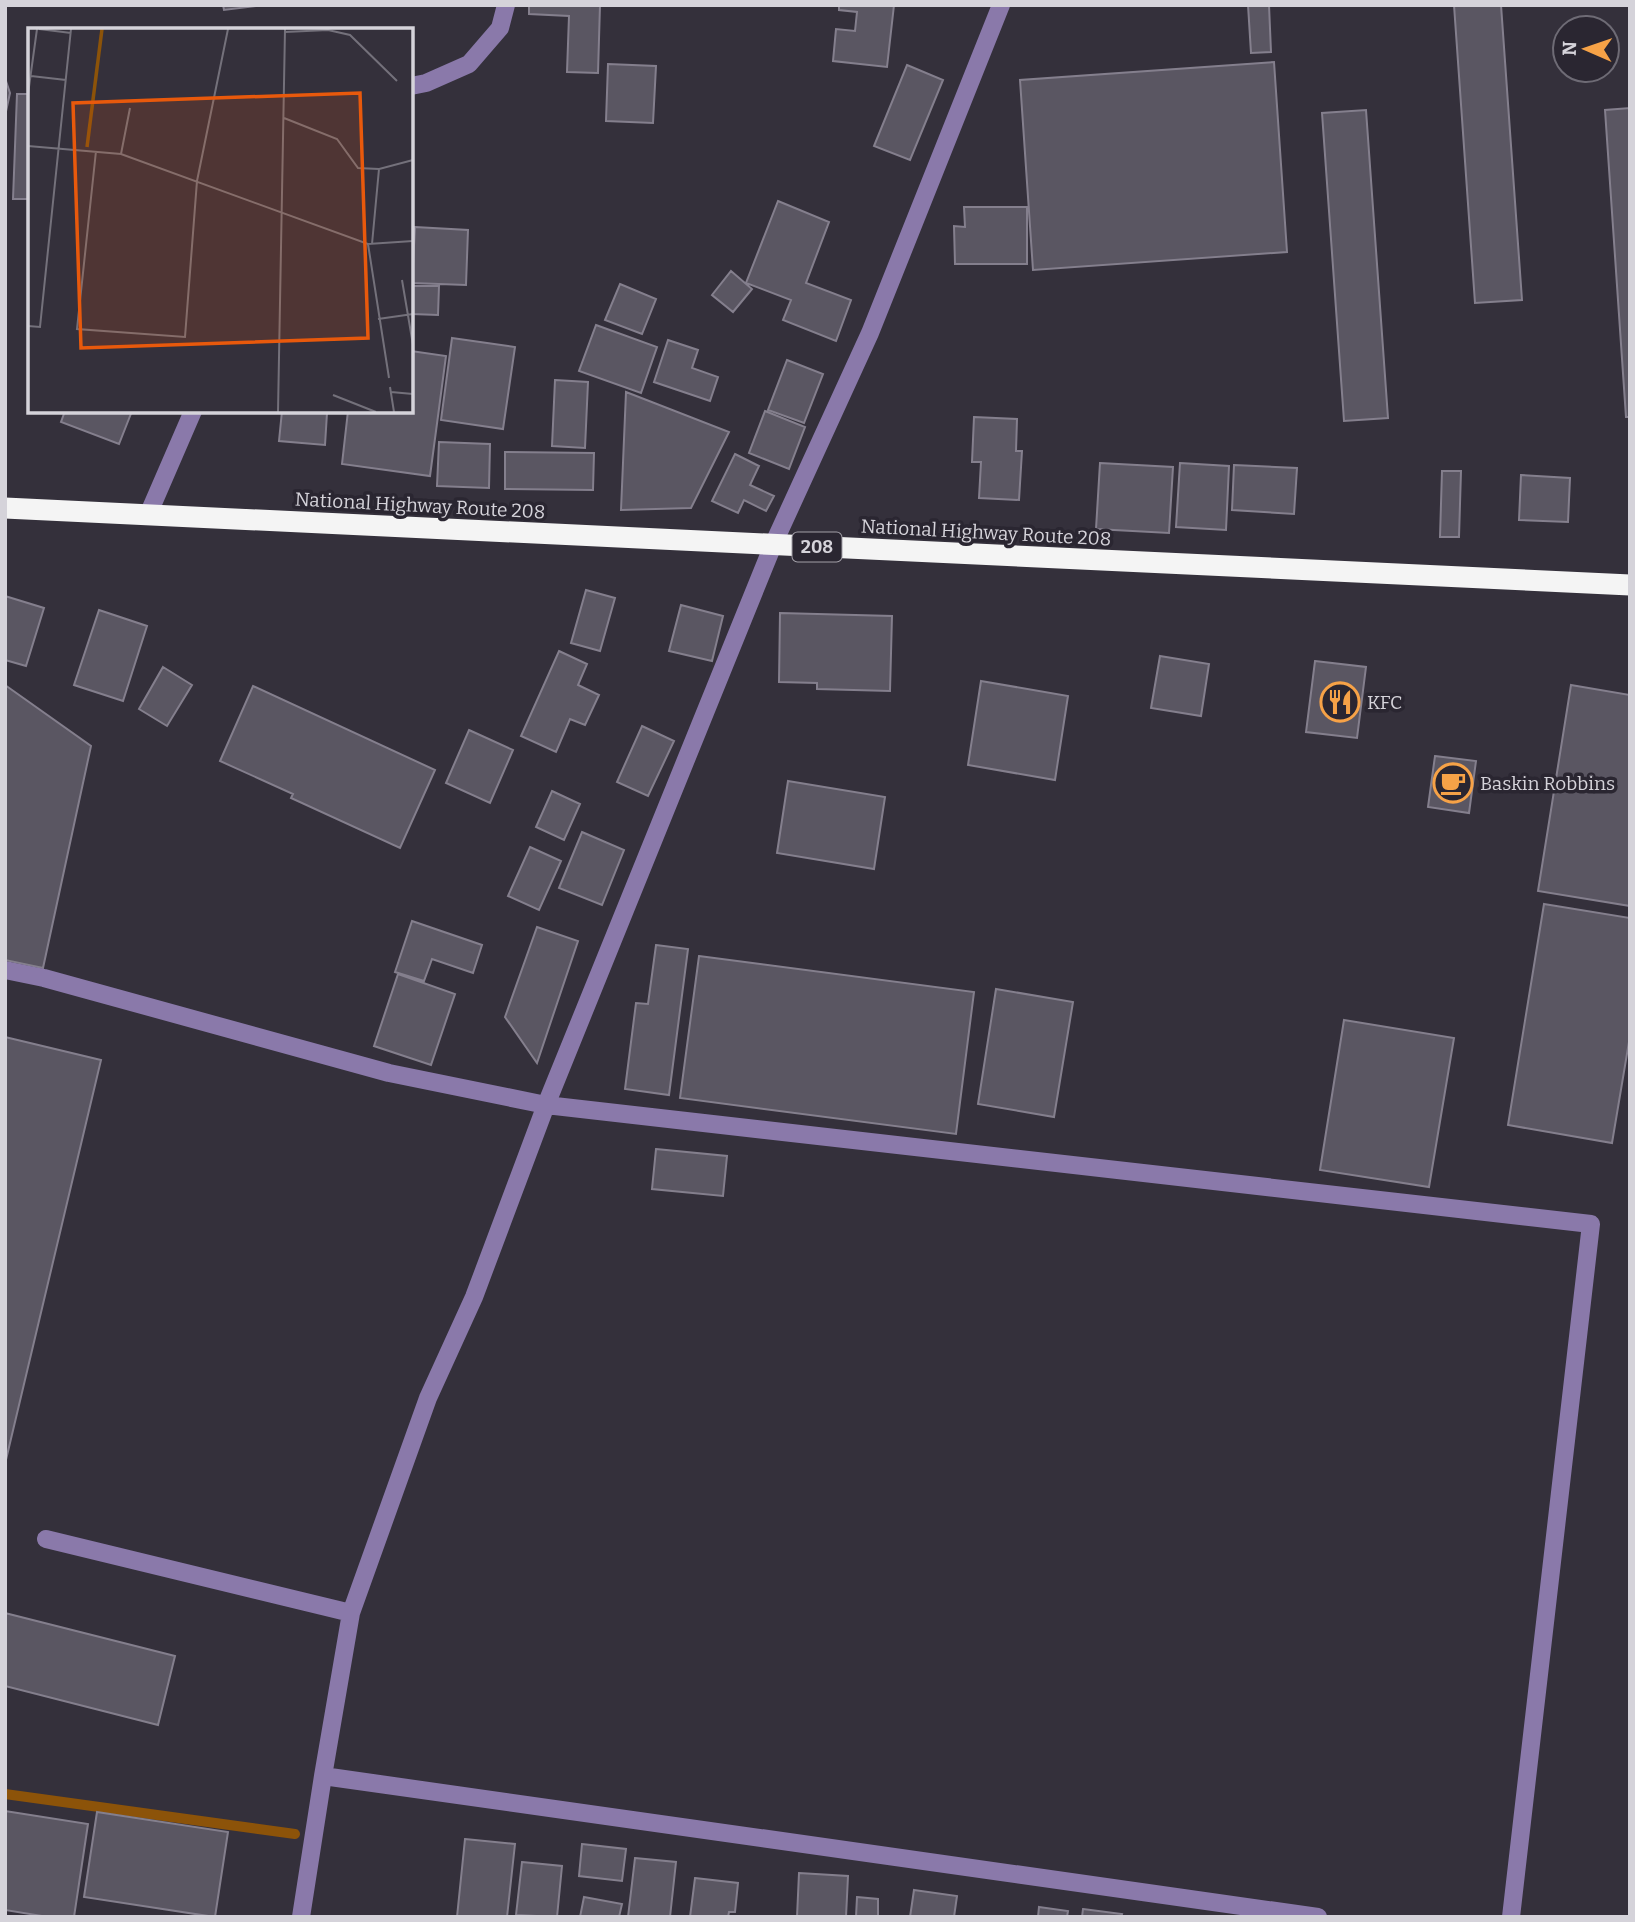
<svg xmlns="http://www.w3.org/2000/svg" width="1635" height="1922" font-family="Bitter,serif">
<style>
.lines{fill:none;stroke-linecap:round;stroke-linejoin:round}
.stream{stroke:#8c5309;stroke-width:10}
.building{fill:#5a5662;stroke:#847f8d;stroke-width:2}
.minor{stroke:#8a79aa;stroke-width:18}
.highway{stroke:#f4f4f4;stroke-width:21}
.labels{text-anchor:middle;stroke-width:7;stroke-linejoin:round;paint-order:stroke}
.shield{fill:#2a2631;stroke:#a29fa7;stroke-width:2}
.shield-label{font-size:18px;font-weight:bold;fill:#d5d3da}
.street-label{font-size:19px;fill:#d5d3da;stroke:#2a2631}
.poi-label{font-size:19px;fill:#d5d3da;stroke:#2a2631;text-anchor:start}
.inset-river{fill:none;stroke:#8c5309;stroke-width:3.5}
.inset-road{fill:none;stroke:#74717b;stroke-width:2}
.view{fill:#e8590c;fill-opacity:0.15;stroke:#e8590c;stroke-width:3.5}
.inset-edge{fill:none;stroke:#d5d3da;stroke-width:3.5}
</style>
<rect width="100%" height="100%" fill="#34303b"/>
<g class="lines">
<!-- stream -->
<path class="stream" d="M5,1794l290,40"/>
</g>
<!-- building -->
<path class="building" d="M223,5h41l-40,5z
M529,5h71l-2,68 -31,-1 2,-56 -40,-2z
M839,5h55l-7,62 -54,-6 3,-32 19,2 2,-19 -18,-2z
M1248,5h21l2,47 -20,1z
M1454,5h47l21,295 -47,3z
M1274,62l13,190 -254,18 -13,-190z
M608,64l48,2 -3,57 -47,-2z
M907,65l36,15 -33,80 -36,-14z
M5,78l5,15 -5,23z
M17,94h13v105h-17z
M1630,108v309h-4l-21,-307z
M1366,110l22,308 -44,3 -22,-308z
M778,201l51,21 -23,61 45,17 -15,41 -53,-21 8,-20 -45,-17z
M964,207h63v57h-72l-1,-38 11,1z
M415,227l53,3 -2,55 -54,-2z
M731,271l21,18 -19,23 -21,-17z
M620,284l36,15 -14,35 -37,-14z
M413,286h26l-1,29 -26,-1z
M596,325l61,22 -16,46 -62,-22z
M452,338l63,9 -12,82 -62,-9z
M668,340l30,10 -6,18 26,9 -8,24 -56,-19z
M411,351l35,5 -16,120 -88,-12 6,-53h63z
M787,360l36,14 -19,49 -36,-13z
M555,380l33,2 -3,66 -33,-2z
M626,392l103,40 -38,76 -70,2z
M65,411h67l-13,33 -58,-22z
M282,411l45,2 -2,32 -46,-4z
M765,411l40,16 -16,42 -40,-16z
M974,417l43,2 -1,32h6l-3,49 -40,-2 2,-36h-9z
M439,442l51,2 -1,44 -52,-2z
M505,452l89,1 -1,37 -88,-1z
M735,454l24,12 -9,19 24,11 -8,15 -22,-11 -6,13 -26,-12z
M1100,463l73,4 -4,66 -73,-4z
M1180,463l49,3 -3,64 -50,-3z
M1234,465l63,3 -3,46 -62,-4z
M1442,471h19l-2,66h-19z
M1521,475l49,3 -2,44 -49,-2z
M586,590l29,8 -15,53 -29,-8z
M5,596l39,12 -18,58 -21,-6z
M681,605l42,11 -11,45 -43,-10z
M99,610l48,16 -24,75 -49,-16z
M780,613l112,3 -2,75 -73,-2v-6l-38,-1z
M559,651l28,13 -9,21 21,10 -14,30 -15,-6 -14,33 -35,-16z
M1160,656l49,8 -8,52 -50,-8z
M1315,661l51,6 -9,71 -51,-6z
M163,667l29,18 -25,41 -28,-17z
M981,681l87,15 -13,84 -87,-15z
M5,685l86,61 -48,222 -38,-8z
M1571,685l59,10v211l-92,-15z
M253,686l182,84 -35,78 -109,-50 2,-4 -73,-33z
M642,726l32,15 -26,55 -31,-14z
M469,730l44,20 -23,53 -44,-20z
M1435,756l41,5 -7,52 -41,-6z
M788,781l97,16 -11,72 -97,-16z
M552,791l28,13 -16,36 -28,-13z
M582,832l42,18 -22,55 -43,-17z
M530,847l31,14 -22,49 -31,-14z
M1544,904l86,14v118l-18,107 -104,-18z
M412,921l70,24 -9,28 -41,-14 -8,22 -29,-9z
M537,927l41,14 -41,122 -32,-46z
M656,945l32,4 -19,146 -44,-6 11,-86 12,1z
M699,956l275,36 -18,142 -276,-36z
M398,974l57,20 -24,71 -57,-19z
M996,989l77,13 -19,115 -76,-13z
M1344,1020l110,18 -25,149 -109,-17z
M5,1037l96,23 -96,404z
M656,1149l71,7 -4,40 -71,-7z
M5,1613l170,43 -17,69 -153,-39z
M5,1811l83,13 -14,93h-26l-43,-7z
M97,1812l131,20 -13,85 -131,-20z
M465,1839l50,5 -8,73h-50z
M582,1844l44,5 -4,32 -43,-5z
M635,1858l41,4 -6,55h-42z
M522,1862l40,4 -5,51 -41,-2z
M799,1873l49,3 -2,41h-49z
M695,1878l43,5 -3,29h-6l-1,5h-38z
M914,1890l43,6 -3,21h-44z
M584,1897l38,7 -3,13h-39z
M857,1897l21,2v18h-22z
M1039,1907l29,4 -1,6h-29z
M1083,1909l39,5 -1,3h-39z"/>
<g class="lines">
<!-- minor -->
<path class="minor" d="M411,86l15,-3 43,-19 31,-36 6,-23
M148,515l45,-104
M5,970l39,8 345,95 157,32 1045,119 -80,693
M46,1539l305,74
M323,1776l995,141
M301,1917l22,-141 28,-163 77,-215 46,-101 72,-192 227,-560 97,-212 131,-328"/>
<!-- highway -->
<path class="highway" d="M5,508l1625,77"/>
</g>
<!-- icons -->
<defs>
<g id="restaurant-ring" transform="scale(2.0125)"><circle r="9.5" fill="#2a2631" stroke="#f6a247" stroke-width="1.5"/><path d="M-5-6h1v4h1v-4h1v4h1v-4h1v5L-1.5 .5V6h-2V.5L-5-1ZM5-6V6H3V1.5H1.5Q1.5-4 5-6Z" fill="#f6a247"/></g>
<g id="cafe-ring" transform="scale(2.0125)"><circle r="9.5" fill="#2a2631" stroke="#f6a247" stroke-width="1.5"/><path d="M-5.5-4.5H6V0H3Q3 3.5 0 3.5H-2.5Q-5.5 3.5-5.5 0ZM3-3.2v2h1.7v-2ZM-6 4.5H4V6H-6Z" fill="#f6a247"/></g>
</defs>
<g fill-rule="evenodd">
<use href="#restaurant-ring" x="1340" y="702"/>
<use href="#cafe-ring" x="1453" y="783"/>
</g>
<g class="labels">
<!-- shield labels -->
<rect class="shield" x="792.5" y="532.5" width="49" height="29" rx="5"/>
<g class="shield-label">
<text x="817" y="553">208</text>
</g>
<!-- street labels -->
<g class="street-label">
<text transform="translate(420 505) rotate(3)" y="7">National Highway Route 208</text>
<text transform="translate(986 532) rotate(3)" y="7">National Highway Route 208</text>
</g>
<!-- poi labels -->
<g class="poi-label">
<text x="1367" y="709">KFC</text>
<text x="1480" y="790">Baskin Robbins</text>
</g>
</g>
<!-- overview -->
<g transform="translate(28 28)">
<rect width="385" height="385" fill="#34303b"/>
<path class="inset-river" d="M59,119l15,-118"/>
<path class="inset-road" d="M11,1l32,4M257,4l43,-2 22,5 47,46M3,48l35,4M0,66l9,-65M256,90l53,21 21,29 21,1M0,118l93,8 247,90 45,-3M68,123l-19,178 108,8 12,-156 31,-152M93,126l9,-46M340,216l21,134M344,216l7,-75 34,-9M374,252l11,65M350,291l35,-5M0,298l12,1 31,-298M362,359l4,25M363,364l22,2M305,367l43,17M250,384l7,-383"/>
<path class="view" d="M332,65l8,245 -287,10 -8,-245z"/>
<rect width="385" height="385" class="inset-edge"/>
</g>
<!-- border -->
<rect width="1635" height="1922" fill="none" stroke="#d5d3da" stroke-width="14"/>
<!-- north arrow -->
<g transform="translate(1586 49) rotate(272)"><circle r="33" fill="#2a2631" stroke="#6e6b75" stroke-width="2"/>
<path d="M0-5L12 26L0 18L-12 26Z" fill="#f6a247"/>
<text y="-10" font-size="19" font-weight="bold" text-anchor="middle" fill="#d5d3da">N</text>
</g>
</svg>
